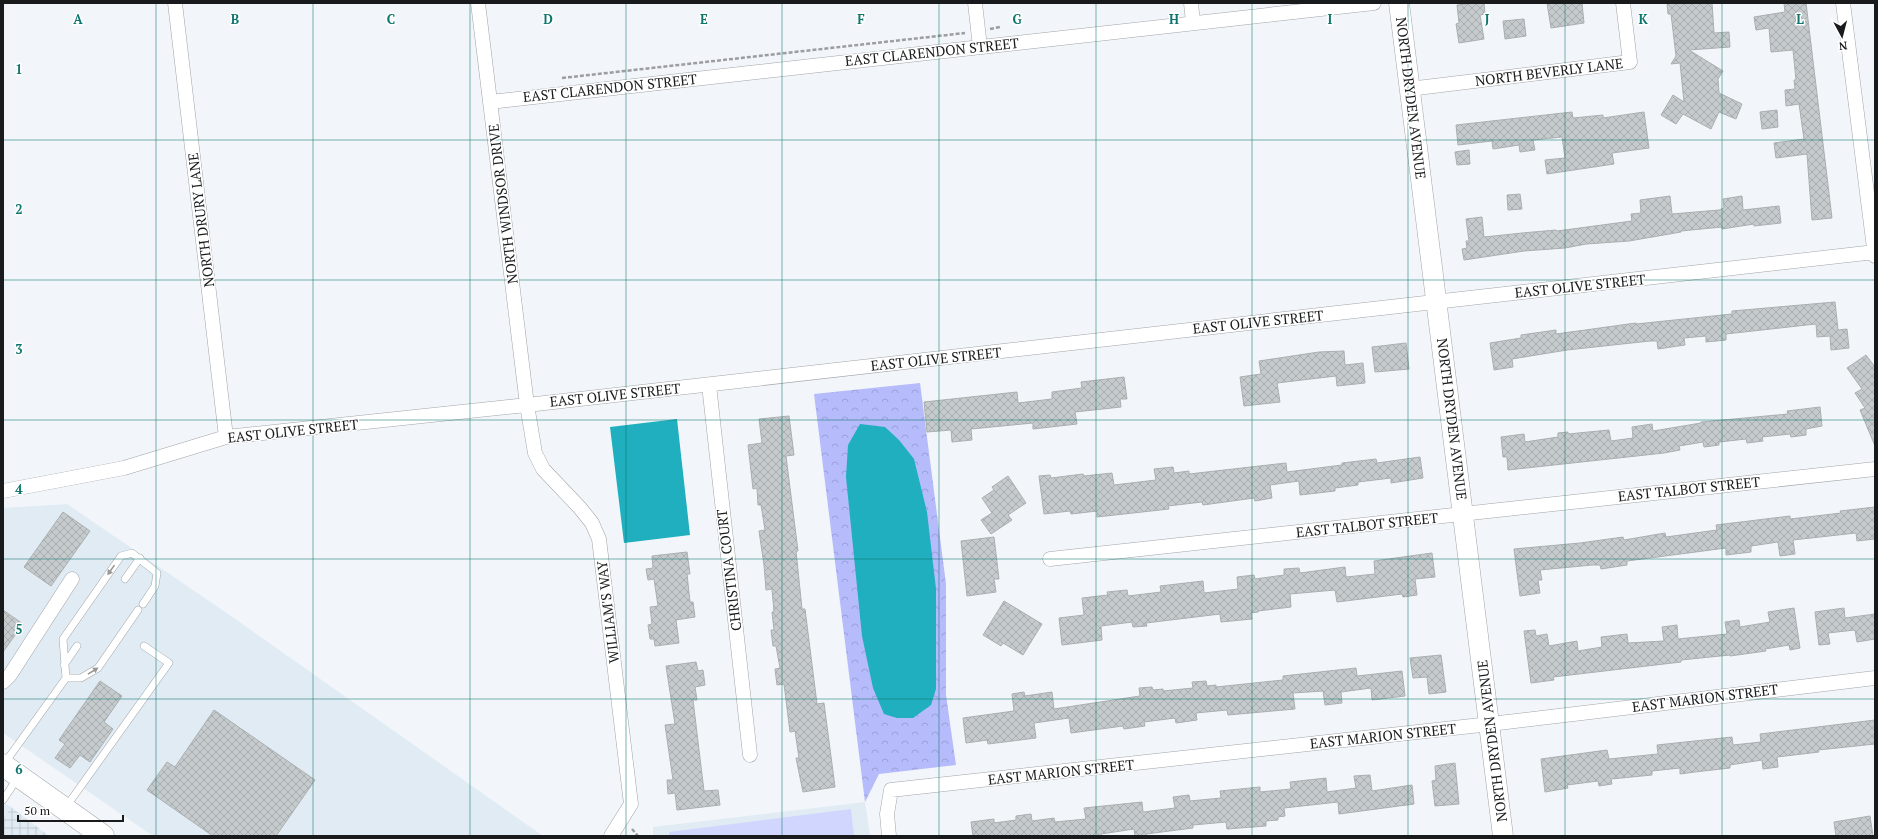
<svg xmlns="http://www.w3.org/2000/svg" width="1878" height="839" font-family="'PT Serif',serif">
<style>
.built{fill:#e0ebf4}
.industrial{fill:url(#industrial-grid)}
.grass{fill:#d1d6fe}
.forest{fill:url(#forest-crowns)}
.water{fill:#1fafbf}
.building{fill:url(#building-cross-hatch);stroke:#aaafb1}
.lines{fill:none;stroke-linecap:round;stroke-linejoin:round}
.lane-casing{stroke:#a1a5a8;stroke-width:8}
.street-casing{stroke:#a1a5a8;stroke-width:15}
.secondary-casing{stroke:#a1a5a8;stroke-width:21}
.primary-casing{stroke:#a1a5a8;stroke-width:23}
.path{stroke:#9b9da1;stroke-width:2.5;stroke-dasharray:4 2;stroke-linecap:butt}
.lane{stroke:#fff;stroke-width:7}
.street{stroke:#fff;stroke-width:14}
.secondary{stroke:#fff;stroke-width:20}
.primary{stroke:#fff;stroke-width:22}
.oneway{fill:#989899}
.grid{fill:none;stroke:#0f766e;stroke-width:1;stroke-opacity:0.55}
.labels{text-anchor:middle;stroke-width:3;stroke-linejoin:round;paint-order:stroke}
.street-label{font-size:14px;fill:#191a1c;stroke:#fff}
.grid-label{font-size:13px;text-anchor:middle;font-weight:bold;fill:#0f766e;stroke:#fff;stroke-width:3;stroke-linejoin:round;paint-order:stroke}
</style>
<defs>
<pattern id="industrial-grid" width="8" height="8" patternUnits="userSpaceOnUse"><rect width="8" height="8" fill="#e0ebf4"/><path d="M0 4h8M4 0v8" fill="none" stroke="#c0c9d1"/></pattern>
<pattern id="forest-crowns" width="20" height="18" patternUnits="userSpaceOnUse"><rect width="20" height="18" fill="#b5bbfb"/><path d="M2 6a3 3 0 1 1 6 0M12 15a3 3 0 1 1 6 0" fill="none" stroke="#9ba0d7"/></pattern>
<pattern id="building-cross-hatch" width="8" height="8" patternUnits="userSpaceOnUse"><rect width="8" height="8" fill="#c5cacc"/><path d="M0 0l8 8M0 8l8-8" fill="none" stroke="#a9adaf"/></pattern>
</defs>
<rect width="100%" height="100%" fill="#f2f6fa"/>
<!-- built -->
<path class="built" d="M67,504l164,112 312,220h-390l-150,-103v-225z
M3,802l8,5 -8,12z
M865,802l5,34h-217v-9z"/>
<!-- industrial -->
<path class="industrial" d="M11,807l38,29h-46v-17z"/>
<!-- grass -->
<path class="grass" d="M851,809l3,27h-185v-4z"/>
<!-- forest -->
<path class="forest" d="M920,383l26,201v111l10,70 -77,9 -14,28 -51,-408z"/>
<!-- water -->
<path class="water" d="M677,419l13,116 -66,8 -14,-116z
M860,424l25,3 14,13 15,19 13,53 9,77v100l-5,16 -18,13h-16l-13,-4 -11,-26 -11,-52 -16,-159 2,-32z"/>
<!-- building -->
<path class="building" d="M1475,3h9l1,11 -5,1 4,24 -25,4 -3,-19 3,-1 -2,-18z
M1547,3h35l2,20 -33,5z
M1667,3h45l2,30 15,-1 1,15 -41,3 34,21 -5,8 1,14 23,11 -6,15 -17,-7 -8,17 -28,-15 -7,10 -15,-9 12,-20 11,7 -4,-39 -9,1 5,-8 -5,-42h-3z
M1784,3h22l26,215 -20,2 -5,-66 -31,4 -2,-15 30,-4 -5,-35 -13,2 -1,-16 10,-1 -1,-9h2l-3,-30 -22,2 -2,-24 -13,2 -2,-13 31,-5z
M1524,19l2,17 -21,3 -2,-18z
M1777,110l1,17 -16,2 -2,-17z
M1572,112l1,6 30,-3v3l41,-6 5,36 -37,5 2,11 -67,10 -2,-14 20,-2 -3,-21 -29,3 2,10 -15,2 -1,-7 -26,4 -1,-8 -34,4 -2,-20z
M1469,150l1,14 -13,1 -2,-13z
M1520,194l2,15 -14,1 -1,-15z
M1670,196l2,18 47,-4 5,-2 -1,-9 19,-3 1,14 36,-4 2,17 -27,3v-2l-32,5v-2l-41,4v1l-52,9 -43,3 -21,4 -41,3 -60,9 -2,-11 5,-1 -1,-7h3l-3,-22 16,-2 2,20 38,-4 34,-3 1,1 75,-10 -1,-7 10,-1 -1,-13z
M1835,302l3,28 9,-1 2,19 -18,2 -1,-14 -13,1 -1,-13 -90,10v6l-20,2v-6l-22,2 1,7 -27,4 -1,-8h-7l-83,9 -55,9 1,8 -19,3 -4,-27 31,-5v-3l35,-5v4l80,-11v1l96,-10v-3z
M1406,343l3,26 -34,3 -3,-25z
M1344,351l1,14 18,-2 2,20 -28,3 -1,-10 -59,7 3,19 -36,4 -4,-29 21,-3 -2,-13 60,-9z
M1866,355l9,12v79l-15,-36 5,-2 -10,-15 7,-4 -15,-21z
M1124,377l3,22h-7l1,8 -46,5 2,12 -44,5v-6l-62,6 1,11 -20,2 -1,-12 -24,2 -3,-30 93,-10 1,11 34,-4v-7l30,-4 -1,-6z
M1820,407l2,19 -16,3v6l-15,2 -1,-3 -28,3 1,4 -16,2 -1,-4 -27,3v3l-15,2 -1,-5 -24,4 1,4 -16,3 -156,17 -1,-13h-4l-2,-20 23,-3 1,8 33,-5v-4l10,-1v2l41,-4 2,11 22,-3 -1,-11 20,-3 1,7 48,-8v-1l87,-8 -1,-3z
M789,416l5,39 -8,1 12,95h-2l6,58h3l12,95 7,-1 11,84 -32,5 -7,-34h3l-4,-27 -5,1 -6,-48 -7,1 -2,-16 5,-1 -4,-22h-3l-2,-16h3l-2,-18h2l-2,-23 -6,1 -2,-25 -5,-34 6,-1 -4,-25h-3l-1,-17 -4,1 -5,-44 14,-2 -3,-24z
M1420,457l3,21 -32,5v-5l-33,4v3l-23,3v3l-35,4 -1,-14 -29,4 2,13 -17,3 -1,-3 -51,7 -1,-3 -34,4 1,3 -72,8v-6l-26,3 -1,-3 -26,3 -5,-38 11,-1 1,3 32,-4 1,2 28,-3 2,12 42,-5 -2,-11 19,-2 1,6 15,-2v3l97,-11 1,9 55,-7v-2l34,-4 1,4z
M1008,476l18,27 -18,12 4,5 -21,14 -10,-14 11,-7 -10,-15 12,-8 -2,-3z
M1875,507v32l-18,2 -1,-8 -63,7 2,14 -15,2 -2,-14 -27,4v6l-25,3v-7l-99,13v4l-26,4 -1,-4h-8l-52,5 2,10h-4l2,13 -20,3 -6,-47 66,-6 43,-6 1,3 41,-7 1,4 51,-7 -1,-5 74,-9v3l51,-6 -1,-2z
M63,512l27,19 -39,55 -27,-19z
M994,537l5,42h-5l2,13 -29,4 -6,-55z
M687,552l3,22h-3l3,28h3l2,15 -19,3 3,23 -24,3 -1,-7h-4l-2,-14 4,-1 -2,-17 8,-1 -4,-27 -6,1 -2,-11 7,-1 -1,-12z
M1432,553l3,24 -20,2 2,16 -14,2 -1,-3 -65,8 -2,-12 -45,4 1,13 -33,4v1l-7,1 1,6 -31,3 -1,-8 -74,9 1,3 -14,1 -1,-5 -31,4 1,14 -40,5 -3,-27 25,-3 -2,-17 26,-3 -1,-3 20,-2 1,6 33,-4 -1,-6 43,-5 1,12 34,-4 -1,-12 17,-2 1,4 29,-4v-6l15,-1 1,5 45,-6 1,10 29,-3 -1,-13z
M1004,601l38,23 -19,31 -20,-12 -2,3 -18,-11z
M1794,608l6,40 -10,2 -1,-5 -24,4 1,2 -36,5v-1l-49,5v2l-128,15 1,3 -23,3 -7,-52 11,-1 1,6 11,-2 2,12 28,-5 1,10 24,-4 -1,-10 26,-3 1,9 36,-2 -2,-14 15,-2 1,14 49,-5 -2,-12 14,-2 1,7 30,-5 -2,-10z
M1844,608l1,10 30,-4v25l-18,3 -2,-12 -27,3 2,11 -11,1 -4,-33z
M3,610l20,14 -20,28z
M1441,655l5,37 -17,2 -2,-17 -14,1 -3,-20z
M696,662l2,9 5,-1 2,15 -10,2 2,13h-4l11,91 14,-1 2,15 -43,5 -2,-17 -7,1 -1,-14h6l-8,-55 10,-1 -9,-58z
M1356,668l1,8 45,-5 3,25 -33,4 -1,-12 -30,4 1,11 -17,2 -2,-14 -30,2 2,16 -67,6 -1,-5 -31,3 1,7 -21,3 -1,-5 -31,4 1,4 -21,3 -1,-3 -52,7 -2,-15 -35,5 2,15 -48,6 -1,-4 -21,3 -3,-25 51,-7 -2,-17 12,-2 1,4 27,-4 2,17 86,-13 -1,-8 13,-1 1,3 10,-1v2l30,-3 -1,-6 14,-1 1,5 9,-1v2l67,-7v-4z
M100,681l22,15 -18,26 9,7 -23,33 -10,-7 -10,13 -15,-10 10,-14 -6,-4z
M214,710l101,70 -39,56h-63l-66,-46 20,-28 8,5z
M1875,720v24l-57,6 1,2 -42,5 1,10 -15,2 -1,-9 -32,5v3l-35,4 -15,2v-6l-28,3v4l-41,4 1,5 -13,2 -1,-5 -31,4 1,3 -23,4 -4,-33 66,-9 2,9 49,-5 -1,-9 75,-8 1,8 28,-3 -1,-8z
M1455,763l4,41 -24,2 -3,-25 4,-1 -1,-14z
M1370,775l2,16 40,-6 2,19 -75,10 -1,-12 -54,6 1,8 -7,1v3l-12,1v5l-39,3 -1,-7 -33,3v3l-47,6 1,2h-12l-1,-7 -33,5v2h-128l-2,-14 23,-3v4l22,-3v-4l15,-2 1,7 22,-3 1,4 31,-3 -2,-11 58,-6 1,10 32,-4 -2,-11 16,-2 1,6 31,-3 -1,-7 40,-4v5l31,-3 -1,-7 36,-4 1,14 29,-4 -2,-12z
M1870,816l3,20h-37l-2,-14z"/>
<g class="lines">
<!-- lane casing -->
<g class="lane-casing">
<path id="lane" d="M125,579l15,-21
M138,610l-40,58 -17,10h-15l-3,-39 58,-83 11,-3 25,20 -2,13 -12,18
M64,665l13,-19
M4,764l62,-86
M3,800l14,-21
M66,807l103,-144 -25,-17"/>
</g>
<!-- street casing -->
<g class="street-casing">
<path id="street" d="M175,3l51,434
M478,3l49,402 8,48 8,16 37,39 12,15 7,16 32,265 -20,32
M975,3l5,44
M1191,3l2,19
M1843,3l32,253
M1409,89l221,-27 -7,-59
M490,102l884,-99
M709,385l41,370
M3,491l121,-23 102,-31 301,-32 1348,-153
M1050,559l825,-90
M3,682l7,-7 62,-96
M889,836l-2,-22 4,-24 599,-66 385,-46"/>
</g>
<!-- secondary casing -->
<g class="secondary-casing">
<path id="secondary" d="M1399,3l104,833"/>
</g>
<!-- primary casing -->
<g class="primary-casing">
<path id="primary" d="M3,765l100,71"/>
</g>
<!-- path -->
<path class="path" d="M990,29l10,-2
M562,78l403,-45
M632,829l6,7"/>
<!-- lane -->
<use href="#lane" class="lane"/>
<!-- street -->
<use href="#street" class="street"/>
<!-- secondary -->
<use href="#secondary" class="secondary"/>
<!-- primary -->
<use href="#primary" class="primary"/>
</g>
<!-- one-way arrows -->
<defs><path id="oneway-solid" d="M-6-.8H1V-3.2L6.5 0L1 3.2V.8H-6Z"/></defs>
<g class="oneway">
<use href="#oneway-solid" transform="translate(111 570) rotate(125)"/>
<use href="#oneway-solid" transform="translate(93 671) rotate(-32)"/>
</g>
<!-- grid -->
<path class="grid" d="M156,3v833M313,3v833M470,3v833M626,3v833M782,3v833M939,3v833M1096,3v833M1252,3v833M1408,3v833M1565,3v833M1722,3v833M3,140h1872M3,280h1872M3,420h1872M3,559h1872M3,699h1872"/>
<g class="labels">
<!-- street labels -->
<g class="street-label">
<text transform="translate(932 52) rotate(-6)" y="5">EAST CLARENDON STREET</text>
<text transform="translate(1549 72) rotate(-7)" y="5">NORTH BEVERLY LANE</text>
<text transform="translate(610 88) rotate(-6)" y="5">EAST CLARENDON STREET</text>
<text transform="translate(1411 98) rotate(83)" y="5">NORTH DRYDEN AVENUE</text>
<text transform="translate(503 204) rotate(-97)" y="5">NORTH WINDSOR DRIVE</text>
<text transform="translate(201 220) rotate(-97)" y="5">NORTH DRURY LANE</text>
<text transform="translate(1580 286) rotate(-6)" y="5">EAST OLIVE STREET</text>
<text transform="translate(1258 322) rotate(-6)" y="5">EAST OLIVE STREET</text>
<text transform="translate(936 359) rotate(-6)" y="5">EAST OLIVE STREET</text>
<text transform="translate(615 395) rotate(-6)" y="5">EAST OLIVE STREET</text>
<text transform="translate(1452 419) rotate(83)" y="5">NORTH DRYDEN AVENUE</text>
<text transform="translate(293 431) rotate(-6)" y="5">EAST OLIVE STREET</text>
<text transform="translate(1689 489) rotate(-6)" y="5">EAST TALBOT STREET</text>
<text transform="translate(1367 525) rotate(-6)" y="5">EAST TALBOT STREET</text>
<text transform="translate(729 570) rotate(-97)" y="5">CHRISTINA COURT</text>
<text transform="translate(608 612) rotate(-97)" y="5">WILLIAM'S WAY</text>
<text transform="translate(1705 698) rotate(-7)" y="5">EAST MARION STREET</text>
<text transform="translate(1383 736) rotate(-6)" y="5">EAST MARION STREET</text>
<text transform="translate(1492 741) rotate(-97)" y="5">NORTH DRYDEN AVENUE</text>
<text transform="translate(1061 772) rotate(-6)" y="5">EAST MARION STREET</text>
</g>
</g>
<g class="grid-label">
<text x="78" y="24">A</text>
<text x="235" y="24">B</text>
<text x="391" y="24">C</text>
<text x="548" y="24">D</text>
<text x="704" y="24">E</text>
<text x="861" y="24">F</text>
<text x="1017" y="24">G</text>
<text x="1174" y="24">H</text>
<text x="1330" y="24">I</text>
<text x="1487" y="24">J</text>
<text x="1643" y="24">K</text>
<text x="1800" y="24">L</text>
<text x="19" y="74">1</text>
<text x="19" y="214">2</text>
<text x="19" y="354">3</text>
<text x="19" y="494">4</text>
<text x="19" y="634">5</text>
<text x="19" y="774">6</text>
</g>
<!-- border -->
<rect width="1878" height="839" fill="none" stroke="#191a1c" stroke-width="8"/>
<!-- north arrow -->
<g transform="translate(1842 36) rotate(173)" stroke="#ffffff" stroke-width="3" paint-order="stroke">
<path d="M0-3L7 15L0 10L-7 15Z" fill="#191a1c"/>
<text y="-6" font-size="11" font-weight="bold" text-anchor="middle" fill="#191a1c">N</text>
</g>
<!-- scale -->
<path d="M18 815v6h105v-6" fill="none" stroke="#191a1c" stroke-width="2"/>
<text x="24" y="815" font-size="12" fill="#191a1c" stroke="#ffffff" stroke-width="3" paint-order="stroke">50 m</text>
</svg>
